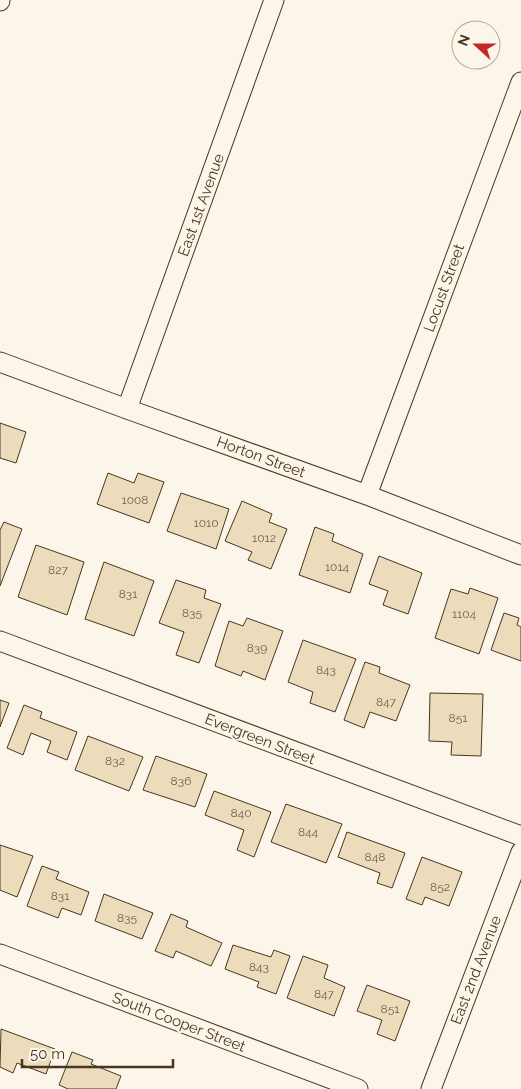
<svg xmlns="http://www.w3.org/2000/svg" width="521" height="1089" font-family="Raleway,sans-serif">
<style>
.building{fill:#ecdcbc;stroke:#4a3520}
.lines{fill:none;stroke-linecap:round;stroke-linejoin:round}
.minor-casing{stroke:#4a3520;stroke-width:21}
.minor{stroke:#fbf6e9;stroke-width:19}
.labels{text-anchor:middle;stroke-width:4;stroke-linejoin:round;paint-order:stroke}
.number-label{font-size:12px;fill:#725f47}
.street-label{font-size:15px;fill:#4a3520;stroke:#fbf6e9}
</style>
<rect width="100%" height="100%" fill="#fbf6e9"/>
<!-- building -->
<path class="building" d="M0,423l26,9 -10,31 -16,-5z
M108,473l26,10 4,-10 26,9 -15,41 -52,-19z
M181,493l48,16 -13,40 -49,-18z
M242,501l30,13 -3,8 18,7 -16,40 -23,-9 4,-8 -27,-11z
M4,522l18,7 -22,57v-56z
M315,527l19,7 -2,7 31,13 -13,39 -51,-18z
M36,545l48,17 -17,53 -49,-18z
M379,556l43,17 -14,41 -25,-9 5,-14 -19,-7z
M104,562l50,19 -20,55 -49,-17z
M176,580l30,10 -2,8 17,6 -22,59 -23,-8 8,-23 -25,-9z
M470,588l28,10 -19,56 -44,-16 16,-49 17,5z
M504,613l15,5 -2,7 4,2v34l-30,-11z
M247,618l36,13 -18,49 -22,-9 -2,5 -26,-10 14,-45 14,5z
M303,640l53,19 -21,53 -25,-9 3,-11 -25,-10z
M365,662l15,5 -1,6 31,12 -14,36 -26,-9 -6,16 -20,-8z
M430,693l53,1 -2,62 -30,-1 1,-13 -23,-1z
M0,700l9,3 -9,24z
M24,705l18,7 -2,6 37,14 -10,28 -20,-8 4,-11 -20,-8 -8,22 -16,-7z
M88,736l55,21 -14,34 -54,-21z
M156,756l51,18 -12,33 -52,-17z
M214,791l57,21 -17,45 -17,-7 7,-20 -39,-15z
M286,804l56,20 -16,39 -55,-21z
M347,832l58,21 -13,35 -15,-5 3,-10 -42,-16z
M0,845l33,11 -16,41 -17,-7z
M422,857l40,15 -13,34 -24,-9 -3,8 -16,-6z
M42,866l17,6 -3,7 33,13 -8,23 -19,-7 -4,10 -31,-12z
M104,894l49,19 -11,26 -47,-18z
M171,914l17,7 -2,6 36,16 -11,23 -35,-15 -3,7 -18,-7z
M233,945l38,12 3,-7 16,6 -14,38 -19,-7 2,-5 -34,-13z
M303,956l25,9 -4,13 21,9 -11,29 -47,-18z
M367,985l43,16 -15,40 -18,-7 5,-14 -25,-9z
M1,1029l54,20 -9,25 -29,-11 -4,10 -13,-6z
M72,1052l21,8 -2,4 30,12 -5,13h-48l-9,-4z"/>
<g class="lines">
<!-- minor casing -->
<g class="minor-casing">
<path id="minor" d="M0,1v-1
M0,362l127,47 240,86 154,60
M127,409l147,-409
M367,495l154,-413
M0,641l521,195
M0,954l358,135
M431,1089l90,-237"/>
</g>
<!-- minor -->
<use href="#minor" class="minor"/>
</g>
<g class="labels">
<!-- number labels -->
<g class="number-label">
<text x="135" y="504">1008</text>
<text x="206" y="527">1010</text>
<text x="264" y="542">1012</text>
<text x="337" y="571">1014</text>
<text x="58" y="574">827</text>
<text x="128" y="598">831</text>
<text x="192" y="617">835</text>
<text x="464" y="618">1104</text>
<text x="257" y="652">839</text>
<text x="326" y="674">843</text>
<text x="386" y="706">847</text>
<text x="458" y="722">851</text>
<text x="115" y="765">832</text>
<text x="181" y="785">836</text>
<text x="241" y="817">840</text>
<text x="308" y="836">844</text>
<text x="375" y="861">848</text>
<text x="440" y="891">852</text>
<text x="60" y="900">831</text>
<text x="127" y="922">835</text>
<text x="259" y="971">843</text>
<text x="324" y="998">847</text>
<text x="390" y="1013">851</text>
</g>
<!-- street labels -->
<g class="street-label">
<text transform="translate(201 205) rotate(-70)" y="5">East 1st Avenue</text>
<text transform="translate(444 288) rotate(-70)" y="5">Locust Street</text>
<text transform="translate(261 457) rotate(20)" y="5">Horton Street</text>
<text transform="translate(260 739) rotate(21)" y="5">Evergreen Street</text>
<text transform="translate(476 970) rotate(-69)" y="5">East 2nd Avenue</text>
<text transform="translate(179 1022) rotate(21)" y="5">South Cooper Street</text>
</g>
</g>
<!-- north arrow -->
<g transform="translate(476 45) rotate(291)"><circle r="24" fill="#fbf6e9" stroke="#b4a999"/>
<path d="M0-4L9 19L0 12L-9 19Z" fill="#c62828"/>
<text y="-8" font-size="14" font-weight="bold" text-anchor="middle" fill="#4a3520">N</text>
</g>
<!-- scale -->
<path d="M22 1059v8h151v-8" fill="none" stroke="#4a3520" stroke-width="2.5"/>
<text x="30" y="1059" font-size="15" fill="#4a3520" stroke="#fbf6e9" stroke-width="4" paint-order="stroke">50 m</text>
</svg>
